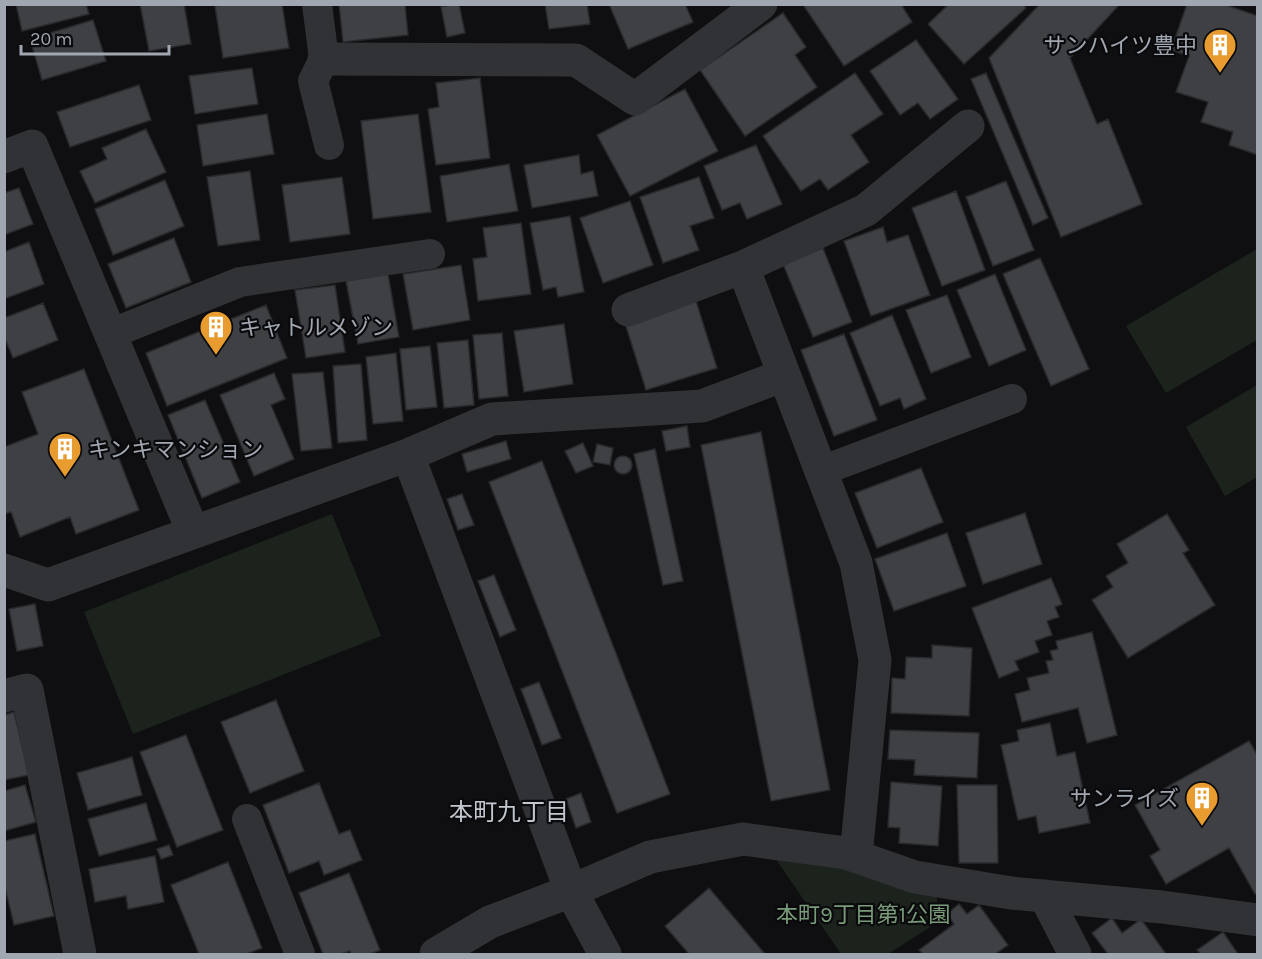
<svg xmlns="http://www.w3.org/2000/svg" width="1262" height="959" font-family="Karla,'Noto Sans JP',sans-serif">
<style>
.green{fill:#1c231c}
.building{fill:#3e4044;stroke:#292a2d;stroke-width:1.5}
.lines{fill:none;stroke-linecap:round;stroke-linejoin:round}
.lane{stroke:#313235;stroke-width:30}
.street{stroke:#313235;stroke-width:33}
.labels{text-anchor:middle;stroke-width:4.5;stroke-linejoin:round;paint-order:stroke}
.poi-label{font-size:22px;fill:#a1a7b1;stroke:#0a0a0c;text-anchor:end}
.park-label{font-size:22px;fill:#799b79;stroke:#0a0a0c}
.neighbourhood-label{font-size:24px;fill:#c2c6cd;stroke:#0a0a0c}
</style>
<rect width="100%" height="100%" fill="#0f0f11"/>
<!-- green -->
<path class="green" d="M1257,249v91l-91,53 -40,-67z
M1257,385v92l-32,19 -39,-69z
M332,514l49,122 -248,98 -49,-122z
M773,855l95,18 68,22 5,25 -53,34h-47z"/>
<!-- building -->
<path class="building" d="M16,4h70l3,10 -67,17z
M140,4h44l7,40 -42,7z
M227,4h55l7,44 -66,10 -8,-52z
M339,4h66l3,31 -65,7z
M454,4h5l6,29 -18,4 -6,-30z
M545,4h42l3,20 -41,5z
M609,4h76l8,18 -65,27z
M806,4h95l11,18 -68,44 -40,-60z
M949,4h74l3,4 -62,56 -36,-40z
M1040,4h80l-50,54 27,66 11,-5 34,85 -81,33 -72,-179z
M1187,4h36l35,12v139l-29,-10 4,-13 -32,-10 7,-20 -32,-10 13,-36 -18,-6z
M783,13l23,34 -11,8 22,32 -72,49 -45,-66z
M93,20l13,41 -64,19 -12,-41z
M916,40l42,59 -28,20 -12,-16 -18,12 -30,-44z
M252,68l6,36 -63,10 -6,-38z
M855,73l28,41 -32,21 18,27 -41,28 -8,-11 -19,12 -38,-55z
M986,73l62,145 -15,7 -62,-146z
M480,78l10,80 -54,7 -8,-56 11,-2 -3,-24z
M139,85l12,35 -81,27 -13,-35z
M685,89l33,62 -88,45 -33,-61z
M267,114l7,40 -71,12 -6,-41z
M418,114l13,98 -58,7 -12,-98z
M146,129l20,43 -71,31 -15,-32 27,-12 -5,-11z
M756,145l26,59 -35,15 -7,-16 -18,7 -18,-44z
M579,155l2,19 12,-3 5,25 -66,12 -8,-43z
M509,164l9,47 -71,11 -7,-46z
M250,171l10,69 -42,6 -11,-69z
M342,177l8,57 -60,8 -8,-57z
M699,177l15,41 -24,8 9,24 -36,13 -23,-66z
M165,180l19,46 -71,29 -18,-46z
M1006,181l28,69 -41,16 -27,-69z
M19,188l14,36 -29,11v-42z
M956,191l29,79 -43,16 -30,-78z
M630,201l23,64 -50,18 -23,-65z
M570,216l14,76 -26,5 -2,-10 -13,3 -13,-67z
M521,223l10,71 -53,7 -5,-42 14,-2 -4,-29z
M883,227l4,15 21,-7 22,60 -59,21 -27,-75z
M174,238l17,44 -65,26 -18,-44z
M29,242l15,42 -40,15v-47z
M823,248l29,74 -39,15 -30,-73z
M1040,258l49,111 -38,17 -48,-112z
M461,265l9,55 -57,10 -10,-56z
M388,274l11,63 -41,7 -12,-63z
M995,274l31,76 -37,16 -32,-76z
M335,285l10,67 -39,6 -11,-68z
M947,295l24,62 -40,16 -25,-63z
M696,301l21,67 -71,22 -21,-67z
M43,303l15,37 -45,18 -9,-22v-18z
M266,305l21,53 -120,48 -21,-53z
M892,315l34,84 -22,10 -4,-11 -20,8 -30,-73z
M564,324l9,60 -49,8 -10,-61z
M502,333l6,63 -29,3 -6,-64z
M844,334l33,86 -43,16 -33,-86z
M468,340l6,65 -30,3 -7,-65z
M430,346l7,61 -31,3 -6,-61z
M396,353l7,68 -30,3 -7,-67z
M361,364l6,76 -29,3 -5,-77z
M84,369l55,141 -63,24 -6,-17 -50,20 -9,-25 -7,2v-67l34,-13 -16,-42z
M323,372l9,76 -31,3 -9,-77z
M274,373l11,26 -14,6 23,54 -40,17 -34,-81z
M205,400l35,82 -38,16 -34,-83z
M687,426l3,21 -24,4 -4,-20z
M761,432l69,358 -59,11 -70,-356z
M506,441l5,18 -44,13 -5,-18z
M583,443l10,23 -17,7 -11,-22z
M597,444l16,4 -3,17 -17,-3z
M655,449l28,132 -20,4 -29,-131z
M614 465a9 9 0 1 1 18 0a9 9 0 1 1-18 0Z
M542,461l128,333 -53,19 -128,-331z
M921,468l22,54 -66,26 -22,-55z
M462,494l12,31 -16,5 -11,-31z
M1025,513l17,51 -59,20 -17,-51z
M1167,514l22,36 -6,3 32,52 -87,53 -36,-58 21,-13 -7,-11 22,-13 -11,-19z
M947,533l19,53 -72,25 -19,-52z
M494,575l22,55 -16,7 -22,-56z
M1051,578l11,26 -7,3 4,10 -12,4 5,14 -17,6 4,11 -24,9 4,9 -20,8 -27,-70z
M35,604l8,42 -26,5 -8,-42z
M1092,632l25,103 -30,8 -9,-35 -56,14 -7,-28 15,-4 -3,-12 22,-5 -3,-12 7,-1 -3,-9 8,-2 -2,-8z
M932,645l40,3 -3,68 -78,-3 1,-35 13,1 1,-22 26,1z
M539,682l22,56 -19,7 -21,-56z
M276,700l28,71 -54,22 -29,-71z
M14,712l15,63 -25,5v-65z
M1050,723l7,33 18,-4 15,71 -51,10 -3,-17 -18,4 -17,-75 18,-4 -2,-11z
M890,730l89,3 -2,45 -63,-3 1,-15 -27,-1z
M186,735l37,95 -46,17 -37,-95z
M1249,741l9,15v138h-3l-26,-46 -63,36 -16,-28 10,-6 -25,-45z
M132,757l10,38 -54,15 -11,-37z
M891,782l51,4 -4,60 -39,-3 1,-15 -12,-1z
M319,783l20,51 11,-4 12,30 -38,15 -5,-14 -30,12 -26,-68z
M25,785l11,37 -32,9v-40z
M957,785h40l1,78h-39z
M581,793l10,29 -15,6 -10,-29z
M146,803l11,37 -58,16 -11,-37z
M35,834l19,82 -40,9 -10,-42v-42z
M169,845l4,10 -12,4 -4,-10z
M155,856l9,46 -36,7 -2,-13 -31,6 -6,-33z
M228,862l34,86 -16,6h-47l-28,-69z
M349,873l31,77 -10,4h-19l-1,-3 -9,3h-18l-24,-61z
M709,888l56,66h-76l-24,-28z
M959,904l8,10 12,-9 29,40 -13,9h-72l-4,-4 35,-26 -7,-10z
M1112,918l10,15 19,-14 25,35h-58l-16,-21z
M1223,932l15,22h-37l-4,-4z"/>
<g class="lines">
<!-- lane -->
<path class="lane" d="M317,4l7,55 -11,22 16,64
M110,334l130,-52 190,-28
M821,471l191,-72
M247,819l53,135"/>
<!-- street -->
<path class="street" d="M324,59l252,1 59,39 126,-95
M4,157l28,-11 161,386
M743,267l113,296 19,97 -19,196
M628,310l115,-43 123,-57 102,-84
M408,455l84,-36 210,-13 82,-31
M4,570l44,15 360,-130 163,436 34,63
M4,696l23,-6 53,264
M1045,896l30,58
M436,954l54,-32 81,-31 79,-34 93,-18 103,14 69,24 96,16 151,14 96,13"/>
</g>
<!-- icons -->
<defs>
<g id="building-pin" transform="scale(1.725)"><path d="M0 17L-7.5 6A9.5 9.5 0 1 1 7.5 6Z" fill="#e89c30" stroke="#0a0a0c"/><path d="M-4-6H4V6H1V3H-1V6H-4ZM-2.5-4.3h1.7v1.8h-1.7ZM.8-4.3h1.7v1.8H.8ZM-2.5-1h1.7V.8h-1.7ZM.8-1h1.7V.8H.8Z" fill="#fff"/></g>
</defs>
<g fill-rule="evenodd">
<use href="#building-pin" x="1220" y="45"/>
<use href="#building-pin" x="216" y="327"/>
<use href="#building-pin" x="65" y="449"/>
<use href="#building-pin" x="1202" y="798"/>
</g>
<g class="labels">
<!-- poi labels -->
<g class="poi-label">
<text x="1197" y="53">サンハイツ豊中</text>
<text x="239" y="335" text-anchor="start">キャトルメゾン</text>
<text x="88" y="457" text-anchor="start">キンキマンション</text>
<text x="1179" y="806">サンライズ</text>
</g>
<!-- park labels -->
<g class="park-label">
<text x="863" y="922">本町9丁目第1公園</text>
</g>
<!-- neighbourhood labels -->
<g class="neighbourhood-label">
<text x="509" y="820">本町九丁目</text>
</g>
</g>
<!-- border -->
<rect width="1262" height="959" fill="none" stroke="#a1a7b1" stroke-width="12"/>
<!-- scale -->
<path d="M21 45v9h148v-9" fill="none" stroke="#a1a7b1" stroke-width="3"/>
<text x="30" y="45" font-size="18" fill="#a1a7b1" stroke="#0a0a0c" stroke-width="4.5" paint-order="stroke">20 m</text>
</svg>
